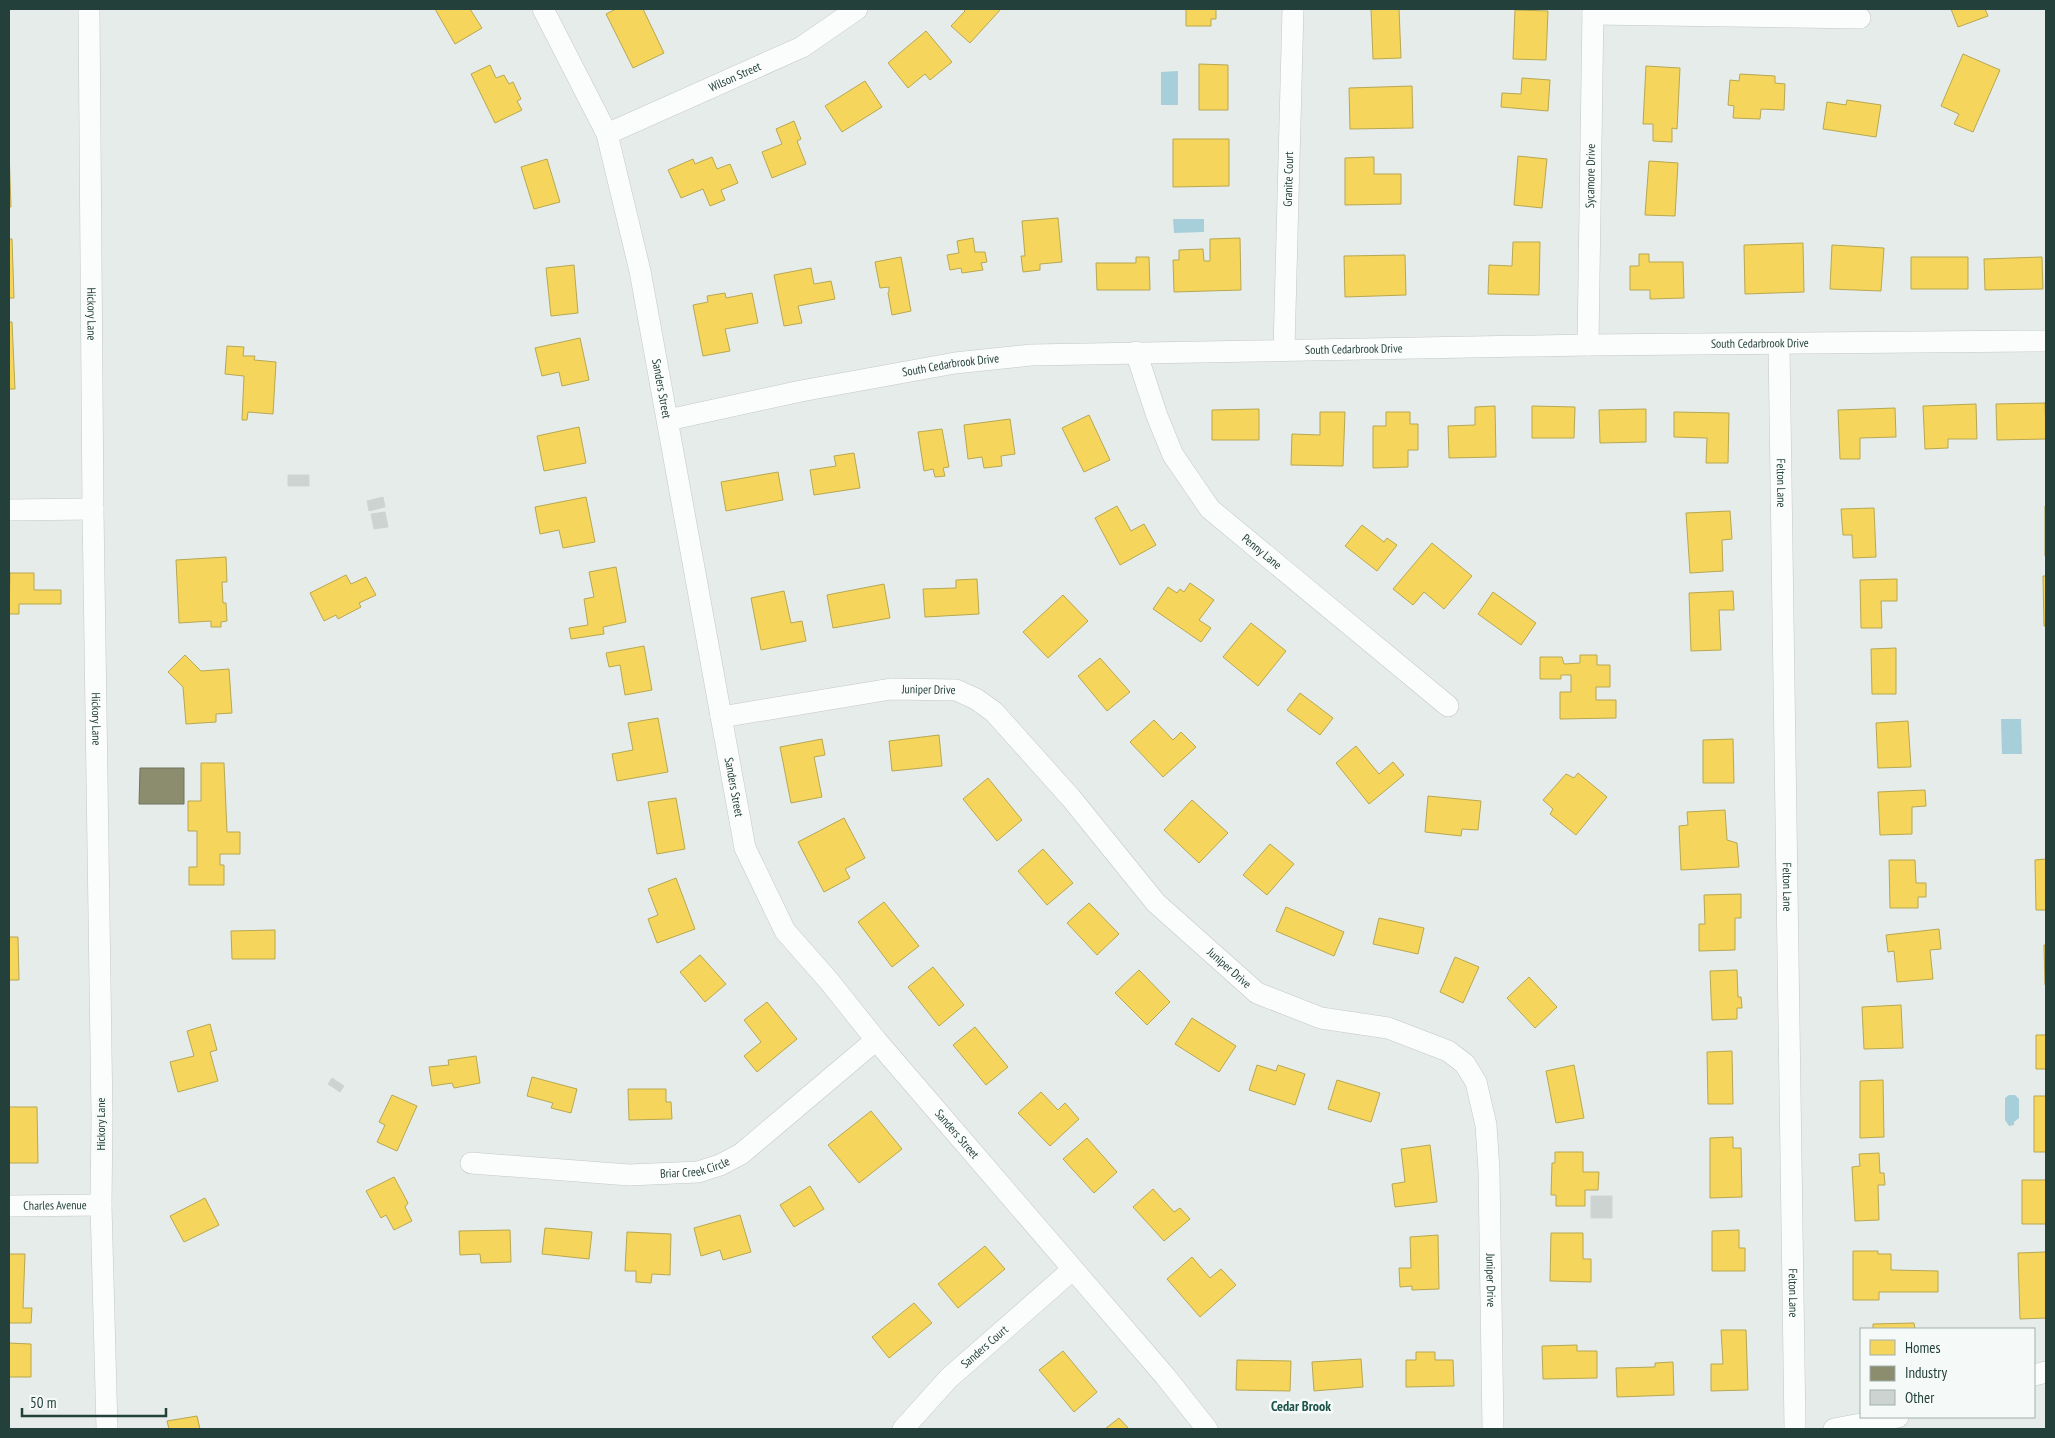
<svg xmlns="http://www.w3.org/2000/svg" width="2055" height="1438" font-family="'PT Sans Narrow',sans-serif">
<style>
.water{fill:#a7cfda}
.homes{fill:#f6d55c;stroke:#b7a852}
.industry{fill:#8c8c6e;stroke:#6c755e}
.building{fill:#cdd3d1;stroke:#cfd5d2}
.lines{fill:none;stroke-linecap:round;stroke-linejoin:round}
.minor-casing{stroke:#c3c9c6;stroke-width:22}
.minor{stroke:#fbfcfc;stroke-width:21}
.labels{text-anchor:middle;stroke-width:5;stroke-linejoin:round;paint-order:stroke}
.street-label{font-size:12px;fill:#23403a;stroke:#f5faf8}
.neighbourhood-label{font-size:14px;font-weight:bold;fill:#1e534a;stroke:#f5faf8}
</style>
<rect width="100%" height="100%" fill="#e6ece9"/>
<!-- water -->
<path class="water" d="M1178,71v34h-17v-33z
M1173,219h31v13l-30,1z
M2001,719h20l1,35h-20z
M2009,1095h6l4,4v19l-5,4v3l-5,1 -4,-6v-22z"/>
<!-- homes -->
<path class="homes" d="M435,9h35l12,19 -27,16z
M616,9h27l21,44 -31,15 -27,-54z
M963,9h38l-31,34 -19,-17 14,-15z
M1186,9h30v10h-5v7h-25z
M1371,9h28l2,49 -28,1z
M1951,9h34l3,7 -30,11z
M1515,10l33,1 -2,49 -33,-1z
M926,31l26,31 -22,18 -5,-6 -17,14 -20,-25z
M1963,54l37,16 -27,62 -19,-8 5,-10 -18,-8z
M1199,64l29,1v45h-29z
M490,65l6,13 8,-3 5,9 4,-2 8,17 -4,2 5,9 -27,13 -24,-49z
M1646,66l34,2 -3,61 -5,-1v14l-19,-1v-17h-10z
M1740,74l35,2v7l10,1 -1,26 -23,-1 -1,10 -27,-1 1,-12 -6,-1 2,-25 9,1z
M1522,78l28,2 -2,31 -47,-4 1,-14 19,1z
M865,81l17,26 -40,25 -17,-26z
M1412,86l1,42 -63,1 -1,-41z
M1847,100l34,5 -5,32 -53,-8 4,-27 19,3z
M794,121l7,18 -4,2 9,23 -34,14 -10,-26 20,-8 -6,-15z
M1173,139h56v47l-56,1z
M9,150l2,57h-2z
M1518,156l29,3 -5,49 -28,-3z
M712,157l5,12 13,-5 8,19 -17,7 4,10 -15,6 -7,-17 -22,9 -13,-28 25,-11 2,5z
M1374,157v17h27v30l-56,1v-47z
M547,159l13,43 -26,7 -13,-42z
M1649,161l29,2 -3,53 -30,-1z
M1058,218l4,44 -22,2v6l-17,2 -2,-16h4l-3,-35z
M973,238l2,14h10l2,10 -6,1 2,7 -21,3 -1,-5 -11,2 -3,-15 12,-2 -2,-12z
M1240,238l1,52 -67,2 -1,-32h6v-10l24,-1 1,12h6v-22z
M9,239h3l2,59h-5z
M1513,242h27l-1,53 -51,-1 1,-29 23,1z
M1803,243l1,49 -59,2 -1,-49z
M1832,245l52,3 -3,43 -51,-2z
M1639,254h10v8h34l1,36 -34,1v-9h-20v-24h9z
M1405,255l1,40 -61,2 -1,-41z
M901,257l10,54 -19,4 -4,-22 1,-2v-4l-9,1 -5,-26z
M1136,257h13l1,33h-53l-1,-27h40z
M1911,257h57v32h-57z
M2042,257l1,32 -58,1 -1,-31z
M574,265l4,48 -27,3 -5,-48z
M811,268l3,16 17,-3 4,18 -37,7 4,17 -18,3 -10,-51z
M725,293l1,5 26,-5 6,30 -33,6 5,22 -27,5 -10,-51 15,-3 -1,-6z
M9,322h3l3,67h-6z
M580,338l9,42 -27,6 -3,-14 -17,4 -7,-28z
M227,346l17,1 -1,9h12l-1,4 22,2 -3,52 -25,-2 -1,8h-5l2,-44 -19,-2z
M2045,403l1,36 -49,1 -1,-36z
M1976,404l1,35h-29v9l-23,1 -2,-43z
M1495,406l1,51 -47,1 -1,-32 27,-1v-18z
M1532,406l43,1 -1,31h-42z
M1895,408l1,29 -36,1v21h-20l-2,-49z
M1259,409v31h-47v-30z
M1646,409v33l-46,1 -1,-33z
M1320,412h25l-2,54 -52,-1 1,-31 28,1z
M1386,412h24v12h8v26h-10v17l-35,1v-42h13z
M1674,412l55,1 -1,50h-22l1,-25 -33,-1z
M1089,415l21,45 -26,12 -22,-44z
M1010,419l5,35 -14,2 1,10 -18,2 -2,-11 -14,2 -4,-34z
M579,427l7,36 -42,8 -7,-35z
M942,429l7,38 -6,1 2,8 -10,1 -2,-8 -9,2 -6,-39z
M854,453l6,35 -46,7 -4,-25 26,-4 -2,-10z
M778,472l5,28 -57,11 -5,-29z
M586,497l9,45 -32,6 -4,-18 -19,4 -5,-27z
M1117,506l14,25 13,-7 12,21 -36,20 -25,-47z
M2045,506h1v50h-1z
M1874,508l2,49 -23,1 -1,-23h-9l-2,-26z
M1730,511l2,28 -10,1 1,31 -33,2 -4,-60z
M1362,525l22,17 3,-4 10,7 -20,26 -32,-25z
M1432,543l40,33 -28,33 -20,-17 -11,13 -20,-16z
M226,557l1,25h-5l1,21h3l1,18 -6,1v5h-10v-6l-32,2 -3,-63z
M616,567l10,55 -23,5 1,7 -33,5 -2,-11 19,-3 -4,-26 10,-2 -5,-25z
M10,573h24v17h27v14h-42v10h-10z
M346,575l5,9 15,-7 10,18 -17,8 2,4 -23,12 -2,-4 -12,6 -14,-28z
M2043,576h3v50h-2z
M977,579l2,35 -54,3 -2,-28 33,-1v-8z
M1897,579v22h-16l1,27h-21l-1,-48z
M1190,583l24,17 -15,20 12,8 -10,14 -48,-33 15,-22 9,6 3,-4 4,3z
M884,584l6,34 -57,10 -6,-33z
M784,591l7,32 11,-2 4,20 -45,9 -10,-52z
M1733,591l1,19h-15l2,40 -30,1 -2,-58z
M1493,592l43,31 -15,22 -43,-31z
M1063,595l25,26 -40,37 -25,-26z
M1251,623l35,28 -28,35 -35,-29z
M644,646l8,44 -27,5 -5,-30 -11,2 -3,-14z
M1896,648v46h-24l-1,-45z
M185,655l16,16 28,-2 3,44 -16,1v8l-30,2 -3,-37 -15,-15z
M1580,655h17v10h13v22h-14v13h20v18l-56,1v-27h11v-17h-10v4h-21v-22h22l2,7 16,-1z
M1100,658l30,34 -23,19 -29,-35z
M1300,693l33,25 -13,17 -33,-25z
M658,718l10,54 -51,9 -5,-27 21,-4 -5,-27z
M1154,720l19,20 8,-8 15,15 -33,30 -33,-35z
M1908,721l3,46 -33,1 -2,-45z
M939,735l3,31 -50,5 -3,-30z
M822,739l3,16 -11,2 8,40 -31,6 -11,-56z
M1733,739l1,44h-31v-43z
M1356,746l23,28 14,-12 11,13 -35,29 -33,-41z
M201,763h23l3,69h13v22h-20v11h4v20h-35v-18h8v-36h-9v-30h13z
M1578,773l29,24 -31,38 -26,-21 3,-5 -10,-9 23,-26 8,4z
M988,778l34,42 -25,21 -34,-42z
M1925,790l1,16 -14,1v27l-32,1 -2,-43z
M1428,796l53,5 -3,29 -16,-1 -1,7 -36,-4z
M676,798l9,51 -28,5 -9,-52z
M1192,800l36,33 -29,30 -35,-33z
M1725,810l2,30 10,3 2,24 -58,3 -2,-44 9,-1 -1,-13z
M844,818l21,40 -20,11 5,9 -26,14 -26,-50z
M1270,844l24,20 -27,31 -24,-20z
M1043,849l30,34 -26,22 -29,-34z
M2046,859v51h-10l-1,-50z
M1889,860h26l1,23h10v14h-8v11h-28z
M676,878l19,51 -38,14 -9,-24 10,-4 -10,-26z
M1741,894v24h-6v32l-36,1v-27h6l-1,-29z
M884,902l35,44 -27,21 -34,-45z
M1089,903l30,31 -22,21 -30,-32z
M1286,907l58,25 -10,24 -58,-25z
M1379,918l45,10 -6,26 -45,-10z
M1939,929l2,20 -11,1 3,29 -36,3 -3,-31 -6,1 -2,-17z
M275,930v29h-43l-1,-28z
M9,937h9l1,43h-10z
M2044,945h2v40h-1z
M700,955l26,29 -21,18 -25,-30z
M1455,957l24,10 -16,36 -23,-11z
M933,967l31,38 -25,21 -31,-39z
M1139,970l31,32 -23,23 -32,-32z
M1737,970l1,27h3l1,11h-5v11l-25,1 -2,-49z
M1529,977l28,30 -22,21 -28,-30z
M767,1002l30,37 -40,33 -13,-16 17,-14 -17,-22z
M1901,1005l2,43 -39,1 -2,-42z
M1192,1018l44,28 -17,26 -44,-28z
M210,1024l7,26 -7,2 8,29 -40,11 -8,-30 24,-6 -7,-25z
M975,1027l33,40 -22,18 -33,-40z
M2036,1035h10v34h-10z
M1732,1051l1,53h-25l-1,-52z
M476,1056l4,27 -26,5 -2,-5 -20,3 -3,-19 20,-2 -1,-5z
M1257,1065l19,6 2,-6 27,9 -10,31 -46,-15z
M1574,1065l10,53 -28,5 -10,-52z
M532,1077l45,12 -6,24 -20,-5 2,-5 -26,-7z
M1337,1080l43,13 -9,29 -43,-13z
M1883,1080l1,57 -24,1v-57z
M628,1089h38v13h5l1,17 -43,1z
M1041,1092l17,18 7,-7 14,16 -29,27 -32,-33z
M392,1095l25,11 -20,45 -20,-9 8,-17 -6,-3z
M2034,1096h12v56h-12z
M9,1107h28l1,56h-29z
M871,1111l31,38 -43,34 -31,-38z
M1733,1137v11h8l1,49 -32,1v-60z
M1087,1138l30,34 -23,21 -31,-34z
M1430,1145l7,57 -42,5 -3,-23 13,-2 -4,-33z
M1555,1152h28v20h16l-1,18h-13v16h-29v-11h-5l1,-32h3z
M1879,1153l1,20h4l1,12h-7l1,35 -24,1 -3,-54 8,-1 -1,-12z
M394,1177l14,26 -3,4 7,14 -18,9 -8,-15 -5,3 -15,-27z
M2022,1180h24v44h-24z
M810,1186l14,23 -30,18 -14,-22z
M1153,1189l21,23 6,-4 10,11 -26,22 -31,-34z
M205,1198l14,27 -35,17 -14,-26z
M740,1215l11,37 -28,8 -3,-10 -19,6 -7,-28z
M545,1228l47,4 -3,27 -47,-5z
M510,1230l1,32 -30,1 -1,-9 -20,1 -1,-24z
M1739,1230v18h6v23h-33v-40z
M627,1232l44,2 -1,41 -18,-1 -1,9 -15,-1v-11h-11z
M1551,1233h32v26h8v23l-41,-1z
M1438,1235l1,54 -27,1v-4l-12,1 -1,-19h12l-1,-31z
M985,1246l20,23 -47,39 -20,-24z
M1853,1251h25v3h13v16l47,1v21h-59v8h-26z
M2046,1252v66l-26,1 -2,-66z
M9,1254h16l-2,54h9l-1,15h-22z
M1192,1257l18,21 11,-9 15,16 -36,32 -33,-38z
M914,1303l18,20 -43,35 -17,-21z
M1914,1323l1,6h-42v-5z
M1721,1330h25l2,60 -37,1v-27h12z
M9,1343l22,1v33h-22z
M1577,1345v6h20v27l-54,1 -1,-33z
M1063,1351l34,41 -23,20 -35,-42z
M1416,1352h19v8h18l1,26 -48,1v-27h10z
M1361,1359l2,28 -49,4 -2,-29z
M1237,1360l54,1 -1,30 -54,-1z
M1673,1362l1,33 -57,2 -1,-29 39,-1v-4z
M197,1416l3,13h-31l-2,-8z
M1119,1418l10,11h-24z"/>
<!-- industry -->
<path class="industry" d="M140,768h44v36h-45z"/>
<!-- building -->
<path class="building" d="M288,475h21v11h-21z
M383,497l2,10 -16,4 -2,-10z
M385,512l3,15 -14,2 -3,-15z
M332,1078l12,8 -4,6 -12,-8z
M1591,1196h21v22h-21z"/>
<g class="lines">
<!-- minor casing -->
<g class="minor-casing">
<g id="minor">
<path id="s1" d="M89,9l4,500 9,608 -1,88 6,224"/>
<path id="s2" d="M543,9l64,125 33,137 105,577 40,83 44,50 47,59 289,336 42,53"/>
<path d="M1593,14l267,4"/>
<path id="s3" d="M607,134l195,-87 55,-38"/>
<path id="s4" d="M1588,345l5,-336"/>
<path id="s5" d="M1779,345l16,1084"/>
<path id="s6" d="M1284,349l9,-340"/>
<path id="s7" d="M1136,352l21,64 16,39 37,54 238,197"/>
<path id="s8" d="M668,420l133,-29 154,-28 76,-8 557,-10 458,-4"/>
<path d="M9,510l84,-1"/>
<path id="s9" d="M721,717l170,-28 65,1 20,9 18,13 77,86 85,105 101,90 64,25 67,10 60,23 17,13 11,18 10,43 3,46 4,258"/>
<path id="s10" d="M471,1163l158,12 69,-3 22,-7 21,-11 135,-114"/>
<path id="s11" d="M9,1206l92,-1"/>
<path d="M2034,1375l12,-3"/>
<path id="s12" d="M903,1429l46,-51 123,-108"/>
<path d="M1834,1429l64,-12"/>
</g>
</g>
<!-- minor -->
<use href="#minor" class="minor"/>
</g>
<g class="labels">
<!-- street labels -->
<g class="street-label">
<text dy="4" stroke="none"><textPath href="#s3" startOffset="140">Wilson Street</textPath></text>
<text dy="4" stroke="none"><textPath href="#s4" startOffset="169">Sycamore Drive</textPath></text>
<text dy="4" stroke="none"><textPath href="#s6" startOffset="170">Granite Court</textPath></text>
<text dy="4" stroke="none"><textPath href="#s1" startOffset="305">Hickory Lane</textPath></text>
<text dy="4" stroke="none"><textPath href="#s8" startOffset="1098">South Cedarbrook Drive</textPath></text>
<text dy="4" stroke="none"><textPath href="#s8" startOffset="692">South Cedarbrook Drive</textPath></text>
<text dy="4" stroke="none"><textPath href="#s8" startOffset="288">South Cedarbrook Drive</textPath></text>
<text dy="4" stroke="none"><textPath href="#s2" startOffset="401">Sanders Street</textPath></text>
<text dy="4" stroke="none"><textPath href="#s5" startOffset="138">Felton Lane</textPath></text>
<text dy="4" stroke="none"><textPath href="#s7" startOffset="242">Penny Lane</textPath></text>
<text dy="4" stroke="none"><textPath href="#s9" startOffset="210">Juniper Drive</textPath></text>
<text dy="4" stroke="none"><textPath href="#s1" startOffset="710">Hickory Lane</textPath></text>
<text dy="4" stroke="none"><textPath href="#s2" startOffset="806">Sanders Street</textPath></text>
<text dy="4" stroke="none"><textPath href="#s5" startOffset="542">Felton Lane</textPath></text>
<text dy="4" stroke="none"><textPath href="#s9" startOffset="630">Juniper Drive</textPath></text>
<text transform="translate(101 1124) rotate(-90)" y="4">Hickory Lane</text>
<text dy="4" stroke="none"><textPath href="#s2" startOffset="1226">Sanders Street</textPath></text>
<text dy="4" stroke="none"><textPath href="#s10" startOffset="225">Briar Creek Circle</textPath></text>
<text dy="4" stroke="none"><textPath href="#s11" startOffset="46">Charles Avenue</textPath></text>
<text dy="4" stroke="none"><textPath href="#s9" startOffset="1110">Juniper Drive</textPath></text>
<text dy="4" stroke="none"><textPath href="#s5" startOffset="948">Felton Lane</textPath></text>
<text dy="4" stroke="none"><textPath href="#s12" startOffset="116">Sanders Court</textPath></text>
</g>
<!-- neighbourhood labels -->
<g class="neighbourhood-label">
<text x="1301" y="1411">Cedar Brook</text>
</g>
</g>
<!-- border -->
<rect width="2055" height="1438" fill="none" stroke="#23403a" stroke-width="20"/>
<!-- legend -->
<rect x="1860" y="1328" width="175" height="90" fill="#f5faf8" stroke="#a1b0ac"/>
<rect x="1870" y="1340" width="25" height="15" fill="#f6d55c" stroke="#a1b0ac"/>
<text x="1905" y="1353" font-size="15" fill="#23403a">Homes</text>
<rect x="1870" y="1366" width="25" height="15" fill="#8c8c6e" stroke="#a1b0ac"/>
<text x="1905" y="1378" font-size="15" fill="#23403a">Industry</text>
<rect x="1870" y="1390" width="25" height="15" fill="#cdd3d1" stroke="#a1b0ac"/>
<text x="1905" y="1403" font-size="15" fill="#23403a">Other</text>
<!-- scale -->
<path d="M22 1408v8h144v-8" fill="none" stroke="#23403a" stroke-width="2.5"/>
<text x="30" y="1408" font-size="15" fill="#23403a" stroke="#f5faf8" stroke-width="4" paint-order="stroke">50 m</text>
</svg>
